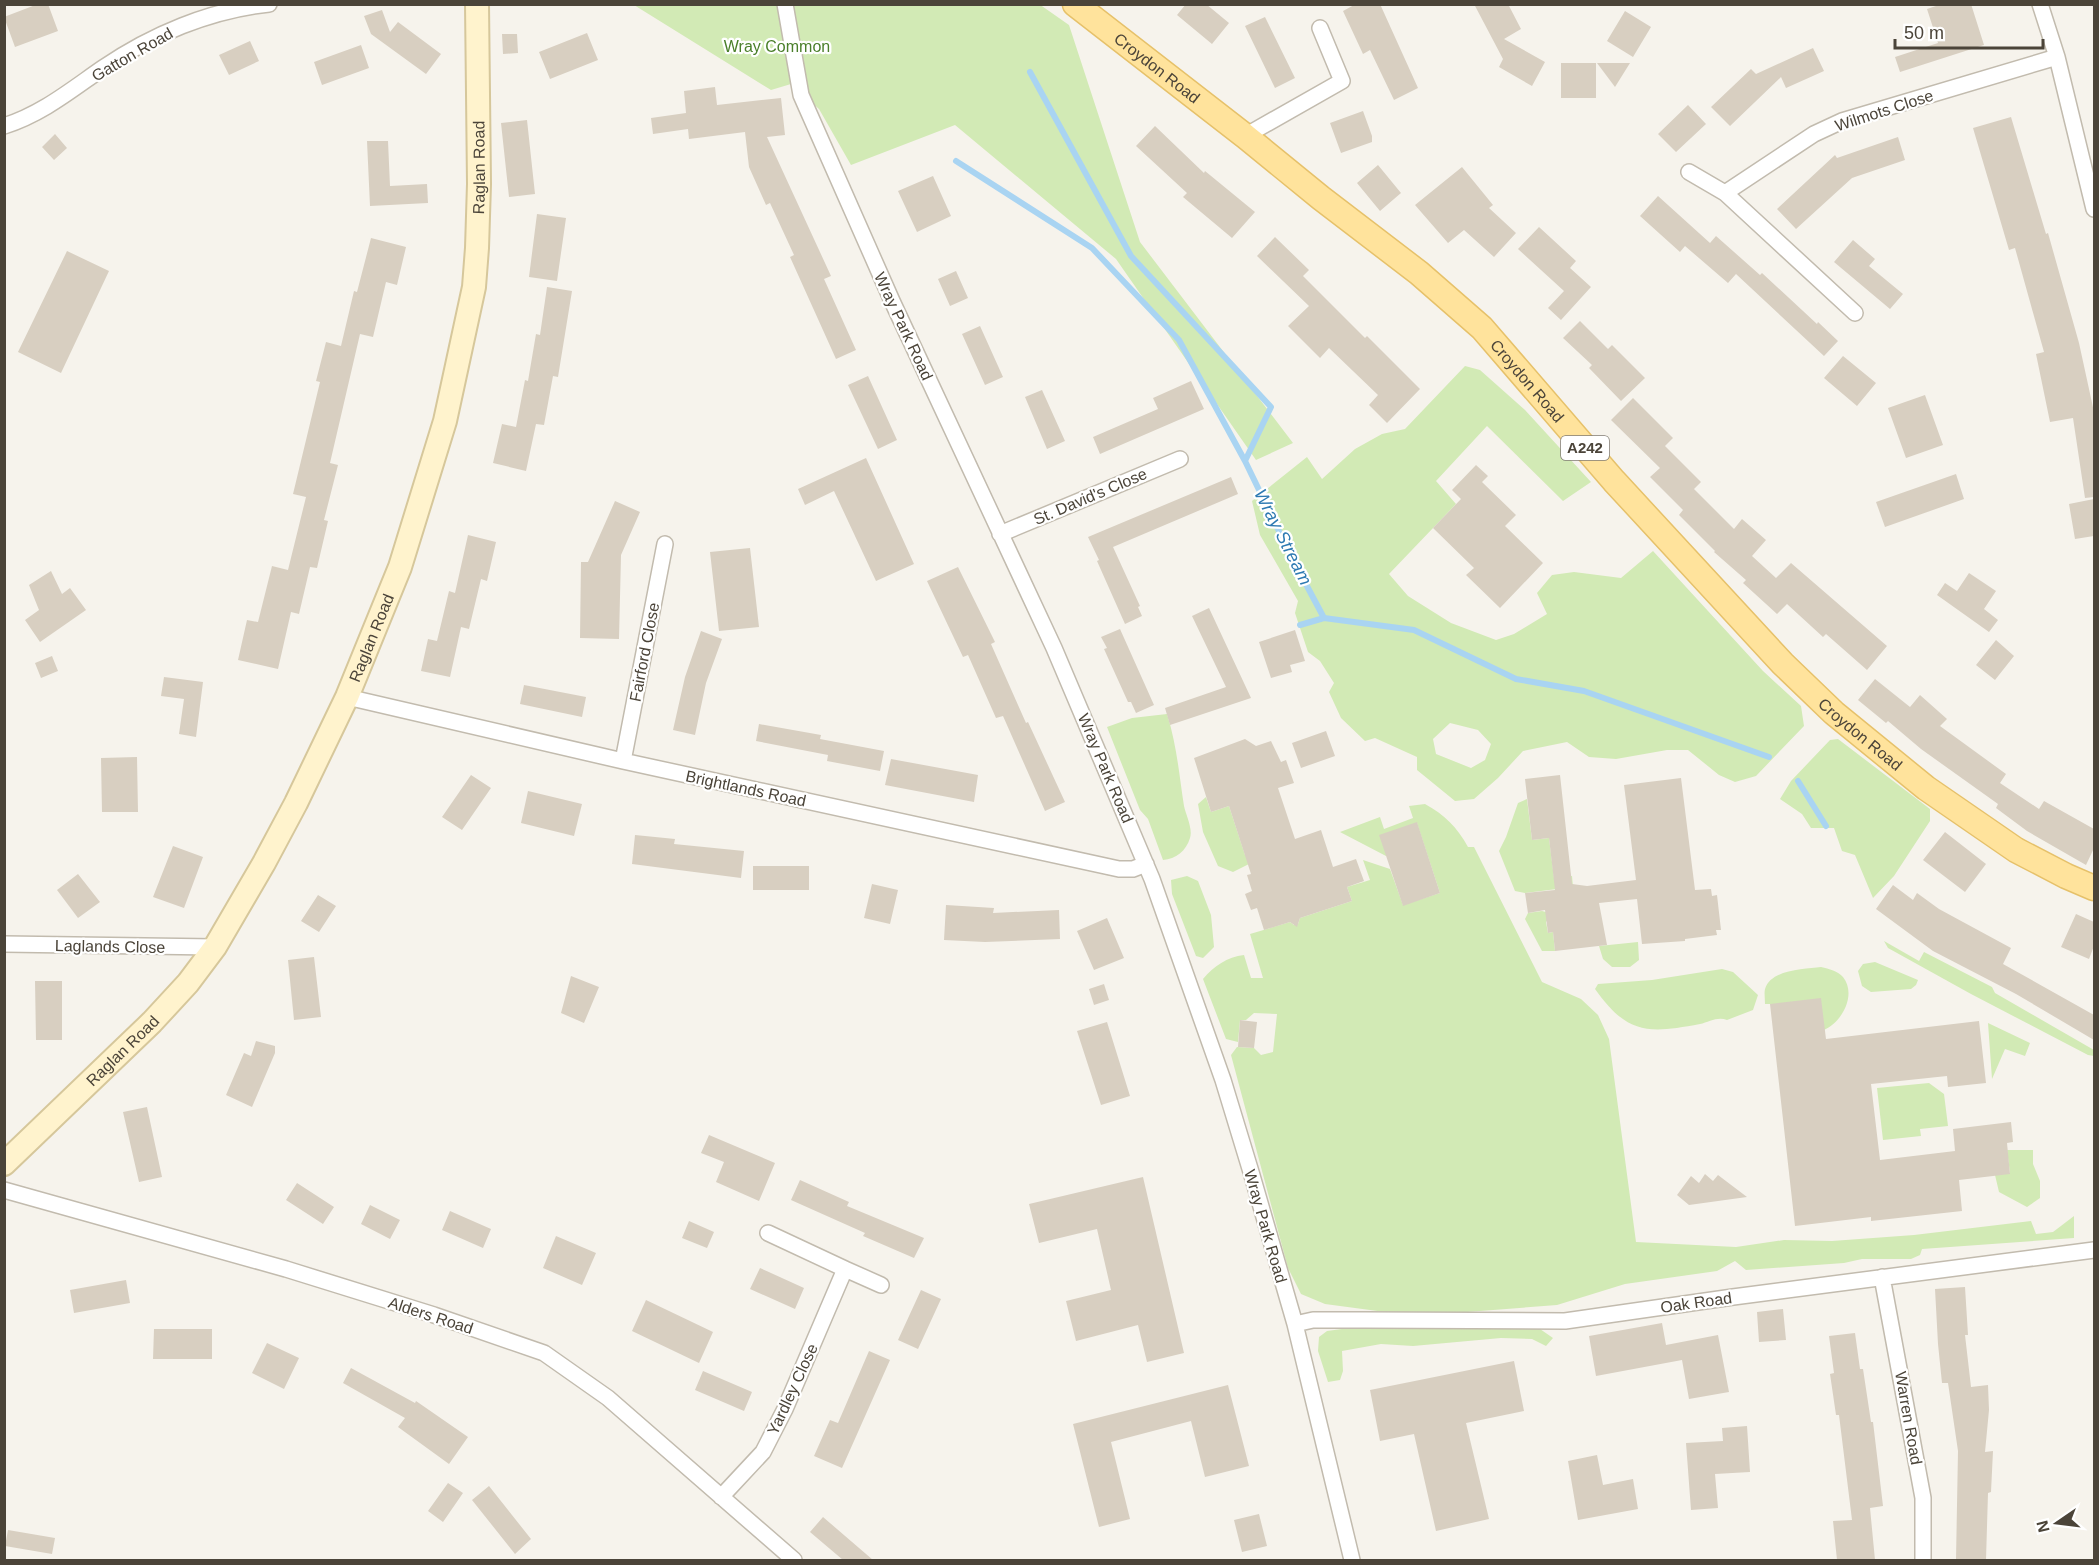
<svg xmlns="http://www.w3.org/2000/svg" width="2099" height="1565" font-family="Arial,sans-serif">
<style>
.green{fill:#d2eab5;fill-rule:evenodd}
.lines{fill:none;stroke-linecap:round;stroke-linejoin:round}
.stream{stroke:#a9d4f2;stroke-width:6}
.building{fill:#d8cfc1}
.street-casing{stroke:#c2bbae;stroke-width:18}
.secondary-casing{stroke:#d6c79b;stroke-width:26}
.primary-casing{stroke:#e6c16a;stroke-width:27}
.street{stroke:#fff;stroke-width:15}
.secondary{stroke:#fff3cd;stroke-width:22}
.primary{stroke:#ffe39c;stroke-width:24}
.labels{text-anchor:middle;stroke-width:4.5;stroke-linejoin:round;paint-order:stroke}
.shield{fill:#fff;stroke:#817c74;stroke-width:1.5}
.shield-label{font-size:15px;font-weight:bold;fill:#4b4439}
.park-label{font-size:16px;fill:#4a7f2a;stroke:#fff}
.street-label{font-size:16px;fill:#4b4439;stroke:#fff}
.water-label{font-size:18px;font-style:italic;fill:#2e7ab2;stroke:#fff}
</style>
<rect width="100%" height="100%" fill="#f6f3ec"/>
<!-- green -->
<path class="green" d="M1039,4l30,21 71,217 153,201 -37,17 -140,-201 -161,-134 -104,40 -32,-56 -28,-25 -20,6 -137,-85z
M1465,366l15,4 45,40 66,72 -28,19 -76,-75 -51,55 20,23 -67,70 19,22 43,27 45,17 18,-6 33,-20 -10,-21 15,-18 22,-3 47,6 32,-27 110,120 38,35 3,20 -48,50 -21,6 -16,-7 -31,-25h-21l-51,9 -27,-2 -22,-15 -44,9 -25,27 -24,21 -19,2 -38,-31v-13l-42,-19 -10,3 -24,-23 -12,-26 5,-9 -14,-22 -12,-9 -13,-39 3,-12 -38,-66 -8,-34 55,-44 15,22 33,-30 27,-15 23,-5zM1450,723l28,7 13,14 -6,16 -14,8 -35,-14 -3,-15z
M1167,714c10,32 12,60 17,92 2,9 9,23 6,32 -4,13 -14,21 -27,22l-15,-41 -8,-9 -33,-83 25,-9z
M1838,739l92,70v12l-36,55 -21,22 -18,-43 -13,-4 -8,-23h-23l-9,-14 -22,-15 11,-18 39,-41z
M1206,797l5,15 18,-6 16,49 8,7 -20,10 -15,-6 -15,-34 -5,-28z
M1527,799l5,41 17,-2 5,40 18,-2 1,11 -48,6 -10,-2 -16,-40 7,-14 12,-34z
M1425,804c20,11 32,23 43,43h6l68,135 39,17 17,16 11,24 27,203 100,5 48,-7 48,1 82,-6 117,-14 5,13 17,-2 21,-16v22l-152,11 -2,6 -9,4h-49l-18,4 -98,7 -11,-9 -18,10 -92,13 -68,21 -90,7h-82l-60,-8 -24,-10 -13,-26 -57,-213 6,-8 17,1 7,7 12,-3 4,-38 -23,-1 -8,7h-6l-2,22 -12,-3 -23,-60c11,-13 24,-22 41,-24l7,23h12l-13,-44 40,-12 4,3 4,-1 2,-6 52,-17 -5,-14 23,-7 -7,-20 27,9 13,36 37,-12 -23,-70 -31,33 -46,-24 40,-15 4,12 29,-11 -4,-12z
M1187,876l11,5 13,34 3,32 -11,11 -7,-2 -24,-62 -1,-14z
M1542,911l11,3 -7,8 2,11 5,-1 2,19h-13l-17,-32 3,-6z
M1884,941l35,20 5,-9 68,35 3,6 99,57v6l-6,-1 -117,-61 -83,-46z
M1638,942l1,18 -9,7h-18l-9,-8 -4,-13z
M1875,962l43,18 -2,5 -5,4 -40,3 -9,-6 -4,-15 5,-7z
M1821,967c8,2 17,4 22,10 14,18 -1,45 -19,53l-54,-26h-5c0,-5 -1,-11 0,-15 6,-20 40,-20 56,-22z
M1722,969l11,3 25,23 -5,15 -26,10c-9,-4 -18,2 -27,4 -53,10 -73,10 -105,-35l3,-5 54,-4z
M1988,1023l42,20 -5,13 -20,-7 -13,30z
M1929,1083l15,11 4,32 -28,3 1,7 -38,4 -6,-52z
M2007,1150h26v14l7,17v17l-13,9 -28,-15 -4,-17 15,-2z
M1364,1326h150l26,3 13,9 -7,8 -14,-7 -31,-1 -88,8 -32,-2 -39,7 1,20 -3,9 -12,2 -10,-31 1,-14 8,-6z"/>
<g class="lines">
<!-- stream -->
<path class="stream" d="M1030,72l101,184 140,151 -26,54
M956,161l136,87 87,92 66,121 47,97 32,60
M1300,625l24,-7 90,12 102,49 68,12 185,66
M1798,781l28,45"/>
</g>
<!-- building -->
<path class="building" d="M38,4h10l10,27 -43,16 -11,-30z
M1186,4h20l23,19 -17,21 -35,-29z
M1356,4h24l38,84 -24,12 -24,-50 -7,4 -20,-43z
M1474,4h34l13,25 -17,10 41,23 -13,24 -33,-19 4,-8z
M1942,4h29l13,41 -84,27 -5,-15 43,-14 -11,-34z
M382,10l8,22 8,-10 43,32 -15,20 -55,-40 -7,-18z
M1625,11l26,16 -18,30 -26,-16z
M1265,17l30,61 -20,10 -30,-62z
M587,33l11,27 -48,19 -11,-27z
M502,34h15l1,19 -15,1z
M250,41l9,20 -30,14 -10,-20z
M361,45l8,23 -47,17 -8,-23z
M1813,48l11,23 -38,17 -5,-11 -51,49 -19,-19 40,-38 5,5z
M1561,63h35v35h-35z
M1597,63h33l-15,24z
M715,87l2,18 64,-7 4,37 -18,2 64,139 -7,3 32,71 -20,9 -46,-102 4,-2 -24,-52 -4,2 -17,-38 -4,-35 -56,7 -1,-10 -35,5 -2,-16 35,-5 -2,-22z
M1688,105l18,19 -30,28 -18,-18z
M1363,111l9,25v6l-31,11 -11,-30z
M2011,117l35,117 2,-1 31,110 15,69v85l-9,1 -12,-80 -23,4 -14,-68 8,-2 -29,-104 -6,2 -36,-122z
M527,120l8,74 -26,3 -8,-74z
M1155,126l49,47 1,-2 50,41 -23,26 -49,-41 4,-4 -51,-47z
M55,134l12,14 -13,12 -12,-13z
M1898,137l7,23 -53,18 -56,51 -19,-20 58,-54 2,3z
M367,141h21l2,45 37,-2 1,19 -58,3z
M1378,165l23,28 -21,18 -23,-28z
M1462,167l31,38 -4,3 27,25 -22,24 -30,-27 -16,13 -33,-38z
M933,176l18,40 -34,16 -19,-41z
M1658,196l52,47 6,-7 44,39 2,-2 55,51 1,-2 20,19 -14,15 -88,-82 -8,9 -43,-37 -5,6 -40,-36z
M537,214l29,4 -9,63 -28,-4z
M1539,227l37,34 -6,7 21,19 -30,33 -13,-12 16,-17 -46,-42z
M1275,237l34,33 -6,6 62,62 2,-2 53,53 -33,34 -18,-18 9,-10 -49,-47 -9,10 -32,-32 21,-20 -52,-50z
M371,238l35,9 -9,38 -11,-3 -13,55 -13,-3 -30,129 8,2 -14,55 4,1 -11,47 -7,-1 -11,47 -8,-2 -13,57 -40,-9 9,-40 11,2 14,-56 16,4 18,-73 -13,-3 27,-112 -4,-1 10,-39 15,4 13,-55 3,1z
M1853,240l22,19 -6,7 34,28 -13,15 -56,-47z
M67,251l42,20 -48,102 -43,-21z
M956,271l12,27 -18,8 -12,-27z
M547,287l25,4 -14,86 -5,-1 -9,49 -8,-1 -10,47 -33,-8 9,-39 14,3 9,-47 3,1 8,-47 4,1z
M1580,321l28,28 4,-4 33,33 -24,23 -32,-33 3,-3 -29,-27z
M980,326l23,51 -18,8 -23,-51z
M1843,356l33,27 -19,23 -33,-28z
M868,376l29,64 -19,9 -30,-64z
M1191,381l13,28 -104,45 -7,-17 65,-28 -5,-11z
M1042,390l23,51 -18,8 -22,-52z
M1925,395l18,50 -37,13 -18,-50z
M1633,398l40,40 -8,8 36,36 -7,7 40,40 8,-10 24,21 -14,16 24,22 15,-15 96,83 -20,24 -41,-36 -3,3 -36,-33 -10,10 -34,-31 3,-3 -32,-28 1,-1 -36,-36 4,-5 -33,-33 10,-9 -49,-48z
M866,458l48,106 -38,17 -42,-90 -29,14 -7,-16z
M1476,465l12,11 -6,6 34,33 -11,11 38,37 -43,45 -34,-33 8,-7 -41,-40 28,-29 -9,-9z
M1956,474l8,25 -79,28 -9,-25z
M1231,477l7,17 -125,53 27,59 -2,1 4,9 -17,8 -28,-63 2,-1 -11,-23z
M2094,499v37l-19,3 -6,-35z
M615,501l25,11 -19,43 -2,84 -39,-1 1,-76h7z
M468,535l28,7 -9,39 -6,-2 -12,50 -8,-2 -11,50 -29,-6 7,-32 9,2 12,-50 6,2z
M750,548l9,79 -40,4 -9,-79z
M958,567l37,75 -4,2 35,79 2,-1 37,80 -20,9 -42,-95 -7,2 -28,-63 -5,2 -36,-76z
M51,571l11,23 8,-6 16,22 -46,32 -15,-22 14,-10 -10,-25z
M1969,573l27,18 -12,18 14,11 -9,12 -52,-37 8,-12 12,8z
M1209,608l42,90 -81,27 -5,-17 61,-21 -34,-71z
M1120,629l34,76 -18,8 -5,-11h-3l-24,-53 3,-1 -6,-11z
M1295,630l10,31 -15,4 2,7 -21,6 -12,-36z
M701,631l21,8 -16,44 -11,52 -22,-5 12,-53z
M1996,640l18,16 -19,24 -19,-15z
M52,656l6,15 -17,7 -6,-15z
M164,677l39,5 -7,55 -17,-3 5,-35 -23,-3z
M1875,679l35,28 10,-12 27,24 -7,7 66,48 -6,9 39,26 5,-8 50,28v19l-8,17 -59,-34 -31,-23 2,-4 -77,-55 -33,-28 -2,2 -28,-23z
M524,685l62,12 -4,20 -62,-13z
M759,724l62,11 -1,4 64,12 -4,20 -53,-10 1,-6 -72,-14z
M1326,731l9,25 -34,12 -9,-25z
M1245,739l11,7 15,-5 10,21 5,-2 8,23 -16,5 17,51 26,-9 12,37 23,-8 8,22 -17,6 5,14 -52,17 -3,9 -7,-5 -26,8 -7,-22 -6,2 -6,-16 7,-3 -5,-16 4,-1 -22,-68 -18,6 -17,-54z
M137,757l1,55h-36l-1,-54z
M891,759l87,16 -4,27 -89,-17z
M471,775l20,13 -29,42 -20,-13z
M1560,775l12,109 15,2 49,-6 -12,-95 57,-7 14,112 16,-1 1,7 5,-1 4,35h-5l1,5 -32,4v2l-43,3 -5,-45 -38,4 8,42 -52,6 -2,-19 -5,1 -3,-23 -17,3 -3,-20 30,-3 -6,-52 -17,2 -7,-61z
M528,791l54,13 -8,32 -53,-13z
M1417,822l23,71 -37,13 -24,-71z
M1945,832l41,32 -21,28 -42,-32z
M635,835l40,4 -1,5 70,7 -3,27 -109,-14z
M173,846l30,11 -19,51 -31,-11z
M753,866h56v24h-56z
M78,874l22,28 -22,16 -21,-28z
M872,884l26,6 -8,34 -26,-6z
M1893,885l20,15 4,-7 22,16 72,39 -8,16 91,51v25l-78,-46 -83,-43 -57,-42z
M318,895l18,11 -17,26 -18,-11z
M946,905l48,3 -1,5 66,-3 1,29 -75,3 -41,-2z
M2076,914l18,8v24l-5,13 -28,-12z
M1107,918l17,40 -30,12 -17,-39z
M314,957l7,60 -27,3 -6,-60z
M571,976l28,11 -15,36 -23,-10z
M35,981h27v59h-26z
M1104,984l5,16 -15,5 -5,-16z
M1821,998l5,41 153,-18 7,62 -38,4 -1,-11 -76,8 9,76 75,-9 -2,-22 58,-7 2,20 -6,1 3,31 -51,6 3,31 -91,10v-4l-76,9 -25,-222z
M1240,1020l17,2 -3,26 -16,-1z
M1107,1022l23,74 -29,9 -24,-74z
M256,1041l19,5v7l-23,54 -26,-12 18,-42 7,3z
M147,1107l15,70 -23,5 -16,-70z
M709,1135l66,28 -16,38 -43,-19 8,-20 -23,-9z
M1705,1174l8,7 5,-6 29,22 -58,8 -12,-10 14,-19 8,7z
M1143,1177l41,176 -37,9 -9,-37 -62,16 -10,-40 45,-11 -14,-61 -58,14 -10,-39z
M800,1180l49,22 -2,4 77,32 -10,20 -51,-22 2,-3 -74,-33z
M297,1183l37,24 -11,17 -37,-24z
M370,1205l30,15 -10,19 -29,-15z
M450,1211l41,18 -8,19 -41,-18z
M689,1221l25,11 -7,16 -25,-10z
M556,1236l40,17 -14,32 -39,-17z
M760,1268l44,20 -9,21 -45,-20z
M126,1280l4,23 -56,10 -4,-23z
M1965,1287l3,48h-3l6,52 17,-2 1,25 -4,42 8,-1 -2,41 -3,1 -2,67h-30l2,-109 -10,-68h-6l-4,-39 -3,-55z
M921,1290l20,9 -23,50 -20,-9z
M646,1300l67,32 -14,31 -67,-32z
M1783,1309l3,31 -27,2 -2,-30z
M1662,1323l4,22 52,-10 11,57 -40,7 -7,-39 -86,16 -7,-40z
M154,1329h58v30h-59z
M1855,1333l5,36h3l8,53h2l10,84 -13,2 5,52h-38l-4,-39 19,-1 -13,-105h-3l-6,-41 4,-1 -5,-37z
M267,1343l32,15 -15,31 -32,-16z
M869,1351l21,9 -48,108 -28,-12 16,-36 8,3z
M1514,1361l10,50 -58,12 23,96 -53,12 -22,-97 -34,7 -10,-51z
M351,1368l64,35 1,-2 52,36 -19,27 -51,-37 7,-9 -62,-35z
M703,1371l49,21 -8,19 -49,-21z
M1228,1385l21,81 -44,11 -14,-56 -80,21 19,77 -31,8 -26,-103z
M1747,1426l3,46 -35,2 3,34 -27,2 -5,-67 37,-2 -1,-13z
M1597,1455l6,30 30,-6 5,30 -60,11 -10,-59z
M448,1483l15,10 -20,29 -15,-11z
M489,1486l42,53 -16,15 -43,-54z
M1259,1514l8,32 -25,6 -8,-32z
M823,1517l50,43h-30l-33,-28z
M8,1530l47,8 -3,16 -47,-8z"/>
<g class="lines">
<!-- street casing -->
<g class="street-casing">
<path id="street" d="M785,4l16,91 91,206 162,347 98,231 71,201 28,92 44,152 57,236
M2040,4l17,53 37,152
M4,126c38,-12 67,-36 99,-58 48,-33 107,-58 166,-64
M1245,136l97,-55 -22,-53
M1689,172l36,21
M1855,313l-130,-120 89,-59 28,-13 215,-64
M1000,534l180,-75
M347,697l276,64 496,108h14l13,-5
M623,761l42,-217
M4,944l211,3
M4,1190l282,79 148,46 110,38 64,45 186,162
M845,1269l36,16
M1882,1277l41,221v62
M1295,1324l18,-4h52l200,1 168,-24 361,-47
M721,1497l42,-45 22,-43 60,-140 -77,-36"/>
</g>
<!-- secondary casing -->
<g class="secondary-casing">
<g id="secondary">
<path id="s1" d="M4,1164l148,-142 36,-39 27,-36 49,-84 32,-60 51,-106 53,-130 45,-146 29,-134 3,-39 2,-64 -2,-180"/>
</g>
</g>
<!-- primary casing -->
<g class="primary-casing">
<g id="primary">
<path id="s2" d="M1075,4l170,132 76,62 98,75 63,55 132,153 169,183 51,49 92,75 90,62 50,26 28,12"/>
</g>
</g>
<!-- street -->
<use href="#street" class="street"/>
<!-- secondary -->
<use href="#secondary" class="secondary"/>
<!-- primary -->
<use href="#primary" class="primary"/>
</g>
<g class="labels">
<!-- shield labels -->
<rect class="shield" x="1561" y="436" width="48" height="24" rx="4.5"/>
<g class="shield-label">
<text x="1585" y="453">A242</text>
</g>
<!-- park labels -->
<g class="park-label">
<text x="777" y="52">Wray Common</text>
</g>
<!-- street labels -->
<g class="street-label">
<text transform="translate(132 54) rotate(-30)" y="6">Gatton Road</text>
<text dy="6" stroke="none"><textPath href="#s2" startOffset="104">Croydon Road</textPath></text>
<text transform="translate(1884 110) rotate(-18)" y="6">Wilmots Close</text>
<text dy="6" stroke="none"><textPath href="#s1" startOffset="1136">Raglan Road</textPath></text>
<text transform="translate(904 326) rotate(65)" y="6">Wray Park Road</text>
<text dy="6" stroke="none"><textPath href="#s2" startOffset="590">Croydon Road</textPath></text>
<text transform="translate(1090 496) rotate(-23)" y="6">St. David's Close</text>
<text dy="6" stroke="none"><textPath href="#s1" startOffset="650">Raglan Road</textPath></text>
<text transform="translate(644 652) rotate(-79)" y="6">Fairford Close</text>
<text dy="6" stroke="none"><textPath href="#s2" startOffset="1076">Croydon Road</textPath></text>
<text transform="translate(1106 768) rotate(67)" y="6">Wray Park Road</text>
<text transform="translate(746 788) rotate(12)" y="6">Brightlands Road</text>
<text transform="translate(110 946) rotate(1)" y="6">Laglands Close</text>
<text dy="6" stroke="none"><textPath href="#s1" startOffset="164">Raglan Road</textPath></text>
<text transform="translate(1266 1226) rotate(74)" y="6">Wray Park Road</text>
<text transform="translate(1696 1302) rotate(-8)" y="6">Oak Road</text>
<text transform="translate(431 1315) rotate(18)" y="6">Alders Road</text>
<text transform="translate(792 1389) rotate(-65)" y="6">Yardley Close</text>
<text transform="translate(1909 1418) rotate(80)" y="6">Warren Road</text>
</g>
<!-- water labels -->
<g class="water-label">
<text transform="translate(1283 537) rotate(63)" y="6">Wray Stream</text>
</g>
</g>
<!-- border -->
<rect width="2099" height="1565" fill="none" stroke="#4b4439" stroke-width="12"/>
<!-- north arrow -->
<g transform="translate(2057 1523) rotate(256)" stroke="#ffffff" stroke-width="4.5" paint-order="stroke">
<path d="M0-4.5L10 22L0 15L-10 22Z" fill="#4b4439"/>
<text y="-9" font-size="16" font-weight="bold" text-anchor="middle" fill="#4b4439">N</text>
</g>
<!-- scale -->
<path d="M1895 39v9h148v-9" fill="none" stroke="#4b4439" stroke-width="3"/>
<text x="1904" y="39" font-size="18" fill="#4b4439" stroke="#ffffff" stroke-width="4.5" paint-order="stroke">50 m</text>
</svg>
